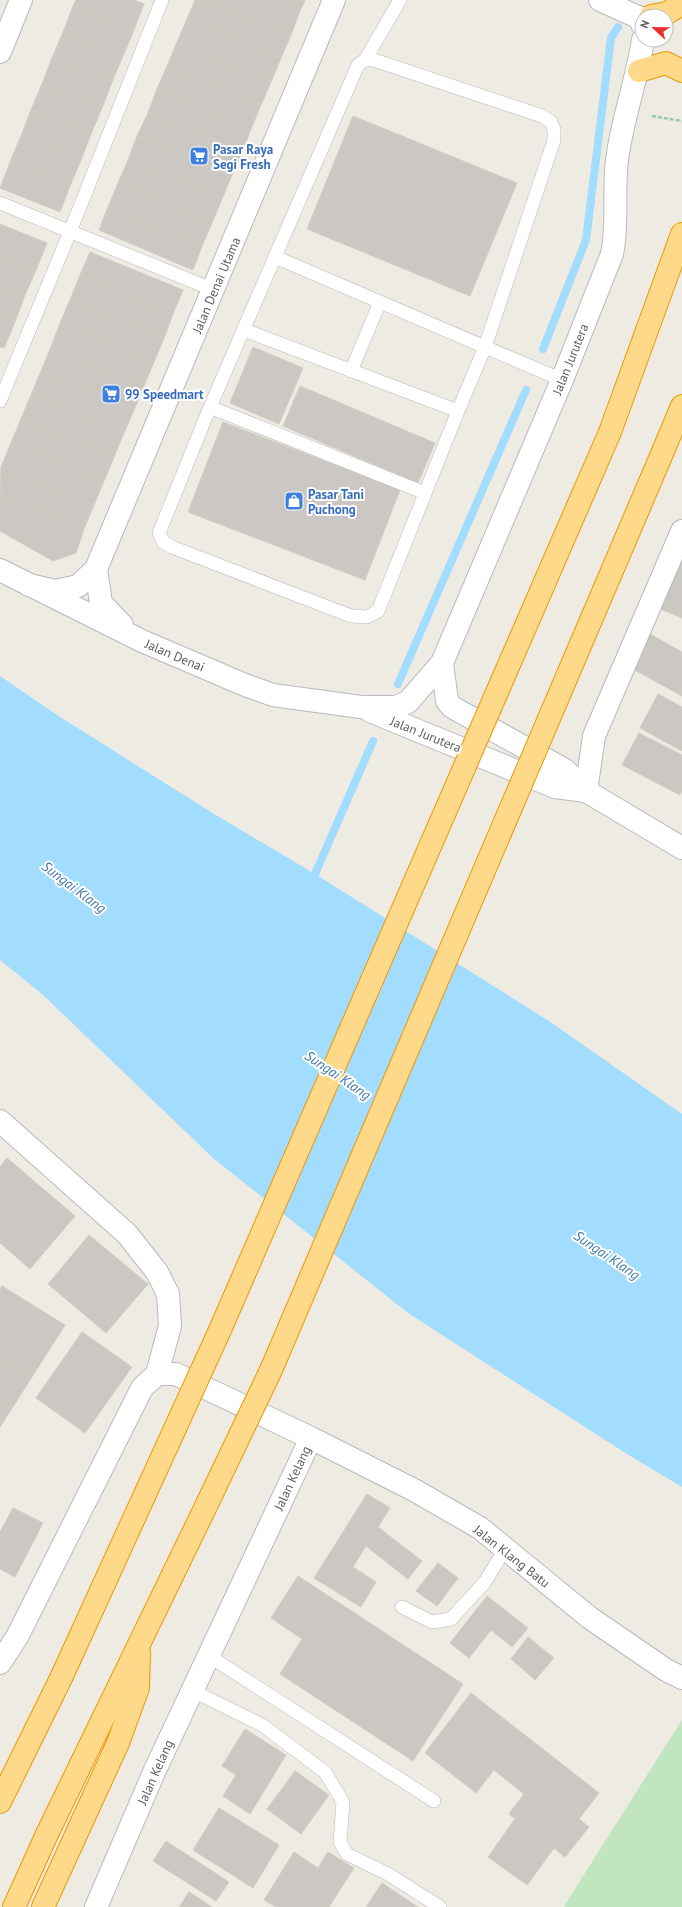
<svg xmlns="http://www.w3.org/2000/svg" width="682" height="1907" font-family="'PT Sans',sans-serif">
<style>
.green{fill:#c1e6bf}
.water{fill:#a2dcff}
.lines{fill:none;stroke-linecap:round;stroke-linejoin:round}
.stream{stroke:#a2dcff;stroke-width:8}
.building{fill:#cbc7c2;stroke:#d3ccc1}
.lane-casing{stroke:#b6b9bd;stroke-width:14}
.street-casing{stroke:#b6b9bd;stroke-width:24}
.secondary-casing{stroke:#b7babf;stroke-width:24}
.highway-casing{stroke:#f19700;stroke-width:24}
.path{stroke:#98c7a3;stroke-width:2.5;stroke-dasharray:4 2;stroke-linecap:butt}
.lane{stroke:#fff;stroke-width:13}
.street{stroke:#fff;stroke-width:22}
.secondary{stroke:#fff;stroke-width:22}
.highway{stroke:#fed98a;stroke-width:22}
.highway-bridge-casing{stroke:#f19700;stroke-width:24;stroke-linecap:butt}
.highway-bridge{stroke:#fed98a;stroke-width:22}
.labels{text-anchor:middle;stroke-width:4;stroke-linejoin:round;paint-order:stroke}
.shop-label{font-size:13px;font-weight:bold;fill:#366cbe;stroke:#fff;text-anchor:start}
.street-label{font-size:13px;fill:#5b6064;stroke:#fff}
.water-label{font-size:14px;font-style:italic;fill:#3c78a9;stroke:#fff}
</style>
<rect width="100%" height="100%" fill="#eeebe3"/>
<!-- green -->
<path class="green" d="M682,1720v187h-116l-2,-1z"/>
<!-- water -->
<path class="water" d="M0,676l57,39 157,99 101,60 234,147 133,93v373l-55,-33 -219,-141 -195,-155 -171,-164 -42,-34z"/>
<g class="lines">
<!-- stream -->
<path class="stream" d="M543,349l43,-109 25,-202 7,-11
M398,684l128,-294
M315,874l58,-133"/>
</g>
<!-- building -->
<path class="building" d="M76,0h58l10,4 -10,26 -61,-24z
M195,0h12l84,35 -10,23 -94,-39z
M207,0h67l26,11 -9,24z
M274,0h31l-5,11z
M73,6l61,24 -11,26 -60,-24z
M187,19l94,39 -10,24 -94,-40z
M63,32l60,24 -11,26 -60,-24z
M177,42l94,40 -10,23 -94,-39z
M52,58l60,24 -10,26 -60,-24z
M167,66l94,39 -10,24 -94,-40z
M42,84l60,24 -11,26 -60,-24z
M157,89l94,40 -9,23 -94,-39z
M31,110l60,24 -10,26 -60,-24z
M148,113l94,39 -10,23 -95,-39z
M353,116l164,67 -47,113 -163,-67z
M21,136l60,24 -11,26 -60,-24z
M137,136l95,39 -10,24 -94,-39z
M128,160l94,39 -10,24 -94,-40z
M10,162l60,24 -10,26 -60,-24z
M118,183l94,40 -10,23 -94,-39z
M108,207l94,39 -9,24 -94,-40z
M0,224l47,19 -11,27 -36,-15z
M90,252l93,38 -10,24 -93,-39z
M0,255l36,15 -11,25 -25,-10z
M80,275l93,39 -9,24 -94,-38z
M0,285l25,10 -10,27 -15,-6z
M70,300l94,38 -10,24 -94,-39z
M0,316l15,6 -11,26 -4,-1z
M60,323l94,39 -10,24 -93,-39z
M51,347l93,39 -10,24 -93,-39z
M253,347l50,21 -24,56 -49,-21z
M41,371l93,39 -10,23 -93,-38z
M300,386l135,57 -17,40 -135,-57z
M31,395l93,38 -10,24 -93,-38z
M21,419l93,38 -10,24 -93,-38z
M223,422l177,68 -35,90 -177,-68z
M11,443l93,38 -10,24 -93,-38z
M1,467l93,38 -10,24 -84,-35z
M0,494l84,35 -8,24 -23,8 -53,-30z
M682,538v80l-29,-12z
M650,634l32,18v44l-51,-28z
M658,694l24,13v44l-42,-23z
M639,733l43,22v36l-2,4 -58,-30z
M7,1158l68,58 -45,53 -30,-26v-76z
M89,1235l59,49 -42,49 -58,-49z
M2,1286l63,39 -33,52 -32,-20v-68z
M82,1332l50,35 -47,66 -49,-35z
M0,1357l32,20 -32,50z
M367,1494l23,14 -12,19 44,34 -14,18 -42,-33 -13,21 23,15 -15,25 -47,-29z
M13,1508l30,15 -28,54 -15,-8v-37z
M438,1563l20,15 -21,28 -21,-15z
M298,1576l165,108 -50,77 -133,-87 22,-35 -31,-21z
M487,1596l41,32 -16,19 -21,-17 -22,28 -19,-15z
M528,1637l26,21 -19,22 -24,-21z
M471,1693l128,100 -20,26 10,8 -24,30 -11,-9 -27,37 -39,-28 27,-38 -6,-5 15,-20 -30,-24 -18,23 -51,-40z
M245,1729l41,26 -36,59 -27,-18 13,-21 -14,-9z
M295,1771l34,24 -28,39 -34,-25z
M219,1808l60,37 -26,43 -60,-38z
M166,1841l63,41 -13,19 -63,-40z
M294,1852l24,16 10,-16 26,16 -25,39h-53l-12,-7z
M382,1883l36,24h-52z
M189,1892l23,15h-33z"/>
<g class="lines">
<!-- lane casing -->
<g class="lane-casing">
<path id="lane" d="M365,60h9l168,56 9,6 3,7v11l-69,207 -27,64 -80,200 -11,6 -16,-1 -179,-69 -9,-5 -4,-9 51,-126 148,-342z
M365,60l35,-60
M0,203l214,87
M275,257l287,123
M244,330l214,81
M351,371l29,-69
M0,401l70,-169 92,-232
M210,407l215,86
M402,1607l30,15 19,-3 34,-37 20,-33
M209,1656l225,145
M193,1691l69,34 63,47 18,30 -3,40 7,12 41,20 52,33"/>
</g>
<!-- street casing -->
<g class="street-casing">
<path id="street" d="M600,0l40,18
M0,52l21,-52
M96,569l5,34 21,22
M0,570l142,71 103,44 28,10 88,12
M29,585l27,6 22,-5 18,-17 238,-569
M586,791l8,-55 88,-205
M0,1121l127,113 30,38 11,22 2,32 -13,48
M0,1663l17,-26 125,-249 15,-14h19l135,64 103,52 66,38 110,90 76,52 16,8
M96,1907l59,-137 156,-332"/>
</g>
<!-- secondary casing -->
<g class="secondary-casing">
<path id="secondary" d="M640,18l2,6
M442,663l5,38 5,6 113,63 21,21 96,57
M361,707h35l12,-5 34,-39 120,-283 50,-126c7,-33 0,-68 6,-101 6,-38 19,-75 25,-113
M370,711l185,76 31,4"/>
</g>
<!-- highway casing -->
<g class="highway-casing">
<path id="highway" d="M651,16l16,-3 15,-9
M639,71l27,-8 16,8
M610,432l72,-198
M664,449l18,-43
M0,1802l62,-126
M14,1907l33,-73 160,-330
M43,1907l75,-164 20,-55 1,-36"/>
</g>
<!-- path -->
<path class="path" d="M652,116l30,5"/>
<!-- lane -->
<use href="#lane" class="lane"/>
<!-- street -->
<use href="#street" class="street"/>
<!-- secondary -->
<use href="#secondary" class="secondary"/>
<!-- highway -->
<use href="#highway" class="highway"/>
<!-- highway-bridge casing -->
<g class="highway-bridge-casing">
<path id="highway-bridge" d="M207,1504l64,-134 393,-921
M62,1676l158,-346 390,-898"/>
</g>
<!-- highway-bridge -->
<use href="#highway-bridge" class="highway-bridge"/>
</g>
<!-- icons -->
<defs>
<g id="supermarket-square" transform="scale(1)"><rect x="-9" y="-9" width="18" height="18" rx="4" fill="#3f7fe0" stroke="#fff"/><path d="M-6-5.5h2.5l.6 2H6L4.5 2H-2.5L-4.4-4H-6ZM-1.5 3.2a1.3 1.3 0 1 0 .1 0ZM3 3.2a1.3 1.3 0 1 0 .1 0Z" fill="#fff"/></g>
<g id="shop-square" transform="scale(1)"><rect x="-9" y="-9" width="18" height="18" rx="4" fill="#3f7fe0" stroke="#fff"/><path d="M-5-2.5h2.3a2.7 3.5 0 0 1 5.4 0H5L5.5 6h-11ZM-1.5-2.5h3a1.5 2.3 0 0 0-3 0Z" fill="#fff"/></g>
</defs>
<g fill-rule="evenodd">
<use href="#supermarket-square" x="199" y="156"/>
<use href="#supermarket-square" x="111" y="394"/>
<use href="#shop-square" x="294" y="501"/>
</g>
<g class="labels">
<!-- shop labels -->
<g class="shop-label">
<text x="213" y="154">Pasar Raya<tspan x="213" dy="15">Segi Fresh</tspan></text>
<text x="125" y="399">99 Speedmart</text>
<text x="308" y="499">Pasar Tani<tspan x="308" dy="15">Puchong</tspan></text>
</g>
<!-- street labels -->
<g class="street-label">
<text transform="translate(216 285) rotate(-67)" y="5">Jalan Denai Utama</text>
<text transform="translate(570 359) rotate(-68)" y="5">Jalan Jurutera</text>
<text transform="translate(175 655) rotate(23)" y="5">Jalan Denai</text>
<text transform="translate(426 734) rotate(22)" y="5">Jalan Jurutera</text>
<text transform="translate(292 1478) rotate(-65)" y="5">Jalan Kelang</text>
<text transform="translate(512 1556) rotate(38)" y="5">Jalan Klang Batu</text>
<text transform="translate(155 1772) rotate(-66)" y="5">Jalan Kelang</text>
</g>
<!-- water labels -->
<g class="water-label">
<text transform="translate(74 887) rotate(37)" y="5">Sungai Klang</text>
<text transform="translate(338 1075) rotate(34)" y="5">Sungai Klang</text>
<text transform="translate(607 1255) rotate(34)" y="5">Sungai Klang</text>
</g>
</g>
<!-- north arrow -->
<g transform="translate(654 28) rotate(292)"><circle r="19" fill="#ffffff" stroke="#bdbfc1"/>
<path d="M0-3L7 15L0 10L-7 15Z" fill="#eb302c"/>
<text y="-6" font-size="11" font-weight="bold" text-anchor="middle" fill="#5b6064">N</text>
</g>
</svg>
